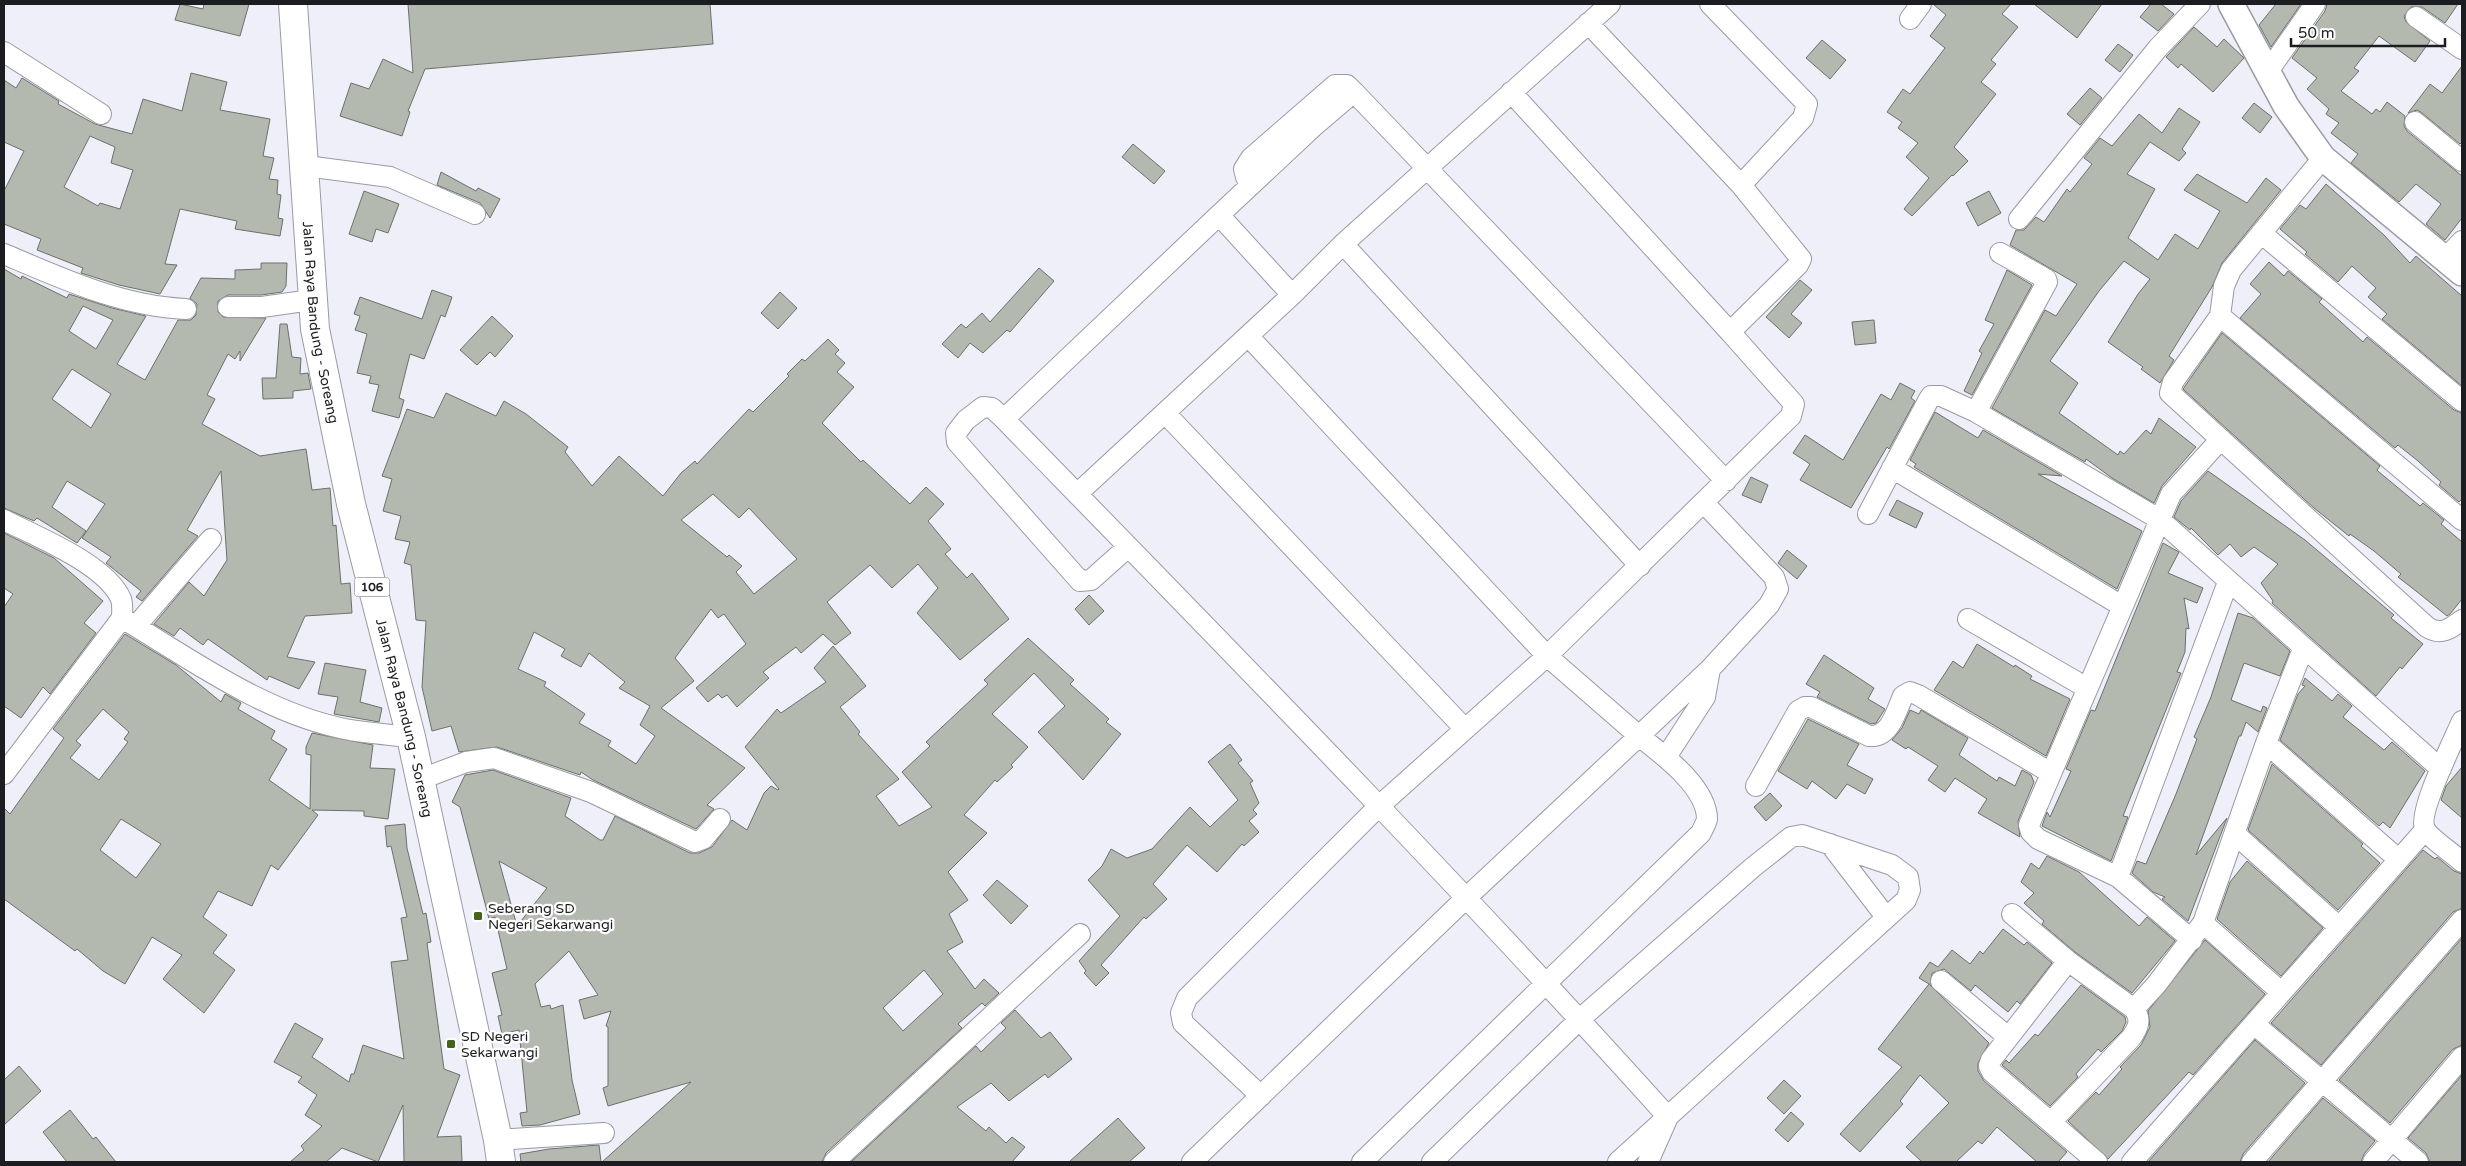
<svg xmlns="http://www.w3.org/2000/svg" width="2466" height="1166" font-family="'Varela Round',sans-serif">
<style>
.building{fill:#b4b9b0;stroke:#6c7168;fill-rule:evenodd}
.lines{fill:none;stroke-linecap:round;stroke-linejoin:round}
.minor-casing{stroke:#9a9aa4;stroke-width:22}
.tertiary-casing{stroke:#9a9aa4;stroke-width:28}
.primary-casing{stroke:#9a9aa4;stroke-width:30}
.minor{stroke:#fff;stroke-width:20}
.tertiary{stroke:#fff;stroke-width:25}
.primary{stroke:#fff;stroke-width:28}
.poi-dot{fill:#446419;stroke:#fefefe;stroke-width:2}
.labels{text-anchor:middle;stroke-width:4.5;stroke-linejoin:round;paint-order:stroke}
.shield{fill:#fefefe;stroke:#606063;stroke-width:1}
.shield-label{font-size:12px;font-weight:bold;fill:#1c1d20}
.street-label{font-size:14px;fill:#1c1d20;stroke:#fefefe}
.poi-label{font-size:14px;fill:#1c1d20;stroke:#fefefe;text-anchor:start}
</style>
<rect width="100%" height="100%" fill="#efeffa"/>
<!-- building -->
<path class="building" d="M180,4l23,5 1,-5h45l-9,32 -65,-16z
M408,4h302l3,40 -288,25 -17,42 2,1 -8,24 -62,-20 11,-33 18,6 14,-30 30,14z
M1933,4h78l-9,10 16,13 -27,33 5,4 -15,18 15,12 -42,53 14,14 -15,15 -1,-1 -40,41 -8,-7 25,-31 -23,-21 12,-14 -20,-15 4,-6 -15,-10 16,-23 7,5 35,-46 -15,-12 16,-21z
M2034,4h68l-25,34z
M2151,4h10l13,10 -16,17 -18,-14z
M2276,4h25l-30,43 -12,-22z
M2327,4h131l-13,19 -23,-16h-11l-7,9 2,6 24,19 -15,21 -36,-26 -25,32 5,3 -18,20 31,23 4,-5 4,3 7,-10 18,14 -1,10 3,5 55,45v42l-17,22 -19,-16 15,-20 -25,-20 -17,18 -48,-39 7,-9 -27,-21 8,-10 -13,-9 3,-5 -22,-20 10,-11 -25,-20 33,-47z
M2194,27l23,20 7,-8 20,19 -31,34 -32,-28 -3,4 -12,-11z
M1822,40l24,20 -16,19 -24,-21z
M2118,44l15,11 -13,17 -15,-12z
M2462,66v76l-2,2 -38,-31 -5,-3 -9,3 22,-29 12,9z
M191,73l36,9 -7,28 50,9 -7,37 11,2 -5,21 9,1 -1,14 4,1 -3,23 5,1 -3,17 -45,-7 2,-8 -57,-12 -15,55 12,1 -17,29 -41,-9 -38,-12 2,-5 -46,-18 4,-11 -37,-15v-33l20,-40 -20,-9v-62l12,8 6,-10 37,23 -1,3 37,20 37,10 11,-35 39,12zM90,136l25,11 -4,16 22,7 -13,39 -20,-6 -2,3 -34,-19z
M2090,88l12,10 -22,27 -13,-11z
M2254,103l18,14 -12,16 -18,-15z
M2179,108l21,14 -18,27 4,4 -7,8 -29,-19 -23,32 28,15 -27,49 30,22 17,-26 23,15 22,-38 -36,-21 13,-16 50,29 19,-25 15,12 -59,73 -10,24 -43,69 5,4 -14,23 -19,-14 2,-2 -35,-25 30,-48 12,-15 -26,-18 -25,30 -49,70 28,22 -19,30 59,42 2,-4 4,3 22,-24 5,4 8,-16 37,29 -34,39 -8,17 -42,-25 -26,-19 -1,3 -93,-54 53,-98 11,6 21,-32 -67,-39 6,-15h8l12,-13 8,5 23,-33 3,3 22,-28 -8,-6 16,-20 12,8 27,-32 23,19z
M1133,144l32,27 -11,13 -32,-27z
M441,172l35,19 2,-3 22,11 -10,19 -10,-15 -43,-18z
M2326,184l58,51 26,28 6,-7 46,40v90l-80,-67 5,-5 -19,-17 8,-9 -24,-22 -14,16 -33,-28 2,-2 -27,-23 20,-24 6,4z
M364,191l35,13 -11,29 -12,-4 -4,13 -23,-8z
M1989,191l12,22 -23,13 -12,-23z
M2269,262l15,14 4,-5 34,28 -3,3 44,40 4,-5 87,73 8,3v86l-3,3 -20,-17 2,-3 -23,-21 -20,-16 -3,3 -155,-130 21,-24 -11,-10z
M261,263h26l-1,23 -4,6 -21,3h-33l-10,6v11l5,5 43,1 -26,43v-10l-5,8 -7,-5 -21,41 8,4 -13,25 58,32 46,-7 6,41 18,-2 3,38 3,-1 5,59 9,-1 2,30 -47,3 -18,41 28,5 -16,27 -30,-13 -2,4 -59,-41 -5,6 -23,-17 -6,8 -20,-12 35,-42 15,14 23,-36 -6,-89 -34,59 11,6 -56,65 -6,-4 5,-6 -35,-28 5,-6 -29,-19 23,-34 -38,-23 -15,26 34,24 -9,12 -40,-25 -3,3 -30,-13v-239l17,10 1,-3 45,22 2,-4 43,14 34,8 -29,48 28,16 33,-60h13l5,-5 1,-11 -7,-6 11,-20 34,1v-9l26,-1zM83,306l30,14 -17,29 -27,-18zM72,369l39,25 -20,34 -39,-29z
M1039,268l15,13 -44,51 -3,-2 -24,23 -13,-10 -12,15 -16,-14 19,-20 5,4 16,-15 8,9z
M2007,270l25,15 -60,110 -8,-4 18,-38 -3,-2 15,-27 -9,-4z
M1800,280l12,10 -21,24 11,9 -13,15 -23,-21z
M432,290l20,7 -7,20 -4,-2 -17,44 -14,-5 -11,44 5,2 -5,18 -27,-7 7,-26 -10,-2 2,-7 -14,-3 10,-39 -12,-4 5,-14 -6,-2 6,-17 62,22z
M780,292l17,16 -19,21 -17,-16z
M492,316l21,20 -18,21 -5,-5 -13,13 -17,-15z
M1874,320l2,23 -21,2 -3,-23z
M280,324h7l5,33 9,1 -1,16 8,-1 3,16 -18,2v7l-30,1 -1,-21h14z
M2222,333l158,133 -3,4 2,2 41,34 3,-3 21,17 -3,4 21,18v57l-12,15 -3,2 -31,-25 -18,-14 3,-3 -27,-23 -24,-17 -1,2 -35,-28 -131,-119z
M828,339l11,11 -4,4 10,9 -8,9 17,15 -32,36 39,39 2,-2 47,44 16,-17 18,17 -16,17 23,28 -6,5 22,24 5,-5 37,46 -49,41 -43,-47 21,-25 -20,-24 -26,24 -22,-23 -43,37 24,31 -16,12 -12,-11 -22,19 -5,-6 -33,25 6,6 -32,29 -10,-12 -5,3 -4,-4 -10,8 -12,-14 50,-44 -22,-30 -6,4 -7,-9 -36,49 19,23 -33,27 84,60 -38,37 7,4 -18,20 -103,-49 -12,-8 -1,3 -83,-28 -38,5 -8,-26 -19,5 -10,-44 4,-66 -10,-1 -5,-55 -7,-2 6,-21 -15,-3 6,-23 -18,-5 9,-32 -10,-3 25,-67 27,9 12,-25 50,23 8,-15 22,13 42,33 -3,5 27,34 27,-30 44,40 18,-23 14,-12 2,3 52,-55 4,3 36,-36 -2,-2 15,-15 3,2zM713,494l26,24 10,-10 48,51 -43,35 -18,-22 6,-6 -13,-11 -2,2 -46,-37zM534,632l31,17 -4,7 20,11 8,-14 36,29 -6,6 31,18 -10,19 15,11 -19,28 -28,-18 3,-5 -32,-18 6,-9 -41,-28 2,-4 -28,-13z
M1900,383l15,8 -4,7 4,3 -26,48 -2,-2 -36,61 -51,-28 10,-16 -17,-11 12,-18 38,25 38,-66 10,6z
M1935,412l43,26 5,-8 79,46 -24,-2 104,57 -25,58 -203,-122 2,-3 -6,-4z
M2208,471l97,69 89,75 -3,3 32,26 -21,25 -2,-2 -24,29 -104,-93 1,-2 -12,-18 17,-19 -24,-17 -13,10 -11,-13 -12,11 -27,-27 -1,2 -16,-13 7,-16z
M1751,477l17,8 -7,18 -19,-8z
M1897,500l26,13 -7,15 -27,-13z
M4,533l50,25 49,43 -19,22 12,10 -46,61 -7,-7 -22,31 -17,-12v-99l9,-13 -9,-6z
M2163,543l16,9 -11,21 35,15 -6,15 -13,-5 5,31 -3,-1 -1,24 -8,20 4,1 -58,143 5,1 -17,44 -69,-35 5,-14 3,5 21,-46 -5,-2 25,-59 4,1z
M1787,550l20,16 -10,13 -19,-16z
M1089,595l15,16 -15,14 -14,-16z
M2238,613l15,5 37,33 -10,25 -36,-13 -13,37 30,12 2,-6 4,2 -9,24 -12,-10 -5,14h-2l-43,119 31,-37 -39,103 -26,-22 3,-2 -12,-5 -21,-19 5,-12 9,3 30,-70 21,-55 -3,-2 17,-40z
M125,634l51,31 45,37 4,-8 16,9 -3,6 37,22 -4,8 16,10 -18,31 41,29 1,-54 -5,-1v-7l6,-14 61,12 -3,23 25,1 -7,50 -24,-3v-5l-52,-1 6,5 -40,55 -7,-5 -19,41 -34,-15 -15,26 24,18 -14,18 22,17 -31,43 -41,-34 19,-24 -30,-18 -27,47 -22,-13 -26,-22 -2,2 -71,-52v-91l6,6 54,-76 -11,-9zM103,709l26,23 -5,7 4,3 -29,38 -29,-22 11,-13 -5,-4zM121,819l40,25 -25,34 -36,-28z
M1028,638l46,42 -4,4 39,35 -3,3 15,12 -38,46 -45,-48 27,-26 -31,-33 -42,41 36,33 -17,18 2,2 -16,15 -2,-2 -31,35 23,18 -39,39 20,28 -19,14 14,28 -16,9 28,38 9,-10 15,14 -14,13 -3,-3 -24,21 4,4 -136,125 -4,9h-220l89,-80 -83,24 -5,-18 5,-2v-59l-2,-1 5,-15 -27,8 -5,-19 19,-5 -29,-44 -34,33 6,23 9,-2 1,4 12,-4 9,75 8,34 -40,11 -18,1 -2,-13 7,-1 -8,-82 -17,4 -4,-18 4,-1 -10,-42 15,-4 -12,-52 -6,2 -29,-112 -8,-5 13,-27 28,-5 78,28 -6,18 35,24h3l12,-24 75,37h9l13,-6 20,-27 15,10 17,-37 7,-7 7,4 1,-1 -34,-42 32,-38 4,4 45,-31 -12,-14 19,-22 33,40 -26,21 20,25 -2,2 41,45 -23,17 23,30 33,-19 -30,-35 28,-26 -4,-4 62,-58 -4,-4zM499,861l48,27 -30,38zM924,970l19,24 -40,37 -20,-23z
M1977,644l37,23 1,-2 17,11 -2,3 40,20 -24,57 -112,-66 19,-29 10,7z
M1824,655l50,33 -6,11 17,10 -9,14 -5,1 -54,-27 3,-5 -14,-8z
M325,663l41,7 -6,32 22,6 -3,14 -45,-8 4,-17 -20,-3z
M2305,678l27,23 6,-7 14,12 -9,11 41,33 8,-8 33,29 -35,57 -7,-6 -4,4 -99,-86 18,-46 7,-8 -3,-1z
M1910,710l9,4 2,-4 47,28 -9,17 38,26 2,-4 16,9 7,-16 9,5 3,7 -16,39 2,16 -42,-24 9,-14 -32,-21 -10,14 -17,-12 10,-14 -30,-19 -2,2 -14,-9 10,-12z
M1808,719l51,25 -12,21 26,14 -8,15 -18,-10 -11,15 -24,-18 -5,8 -29,-18z
M1230,744l12,16 -4,3 15,18 -3,2 9,20 -6,7 4,4 -8,7 10,11 -15,14 -2,-2 -25,28 -30,-27 -34,39 14,15 -21,20 -2,-2 -43,48 8,8 -13,13 -12,-13 2,-2 -7,-10 41,-45 -32,-36 14,-14 9,-17 16,9 25,-9 38,-42 20,20 28,-27 -30,-38z
M2272,764l91,80 -2,2 19,17 -42,47 -90,-80z
M2462,767v51l-21,-18 5,-14z
M1770,793l12,13 -16,15 -12,-14z
M405,824l2,24 16,66 3,-1 5,29 -4,1 17,126 16,6 -23,62 24,-1 1,26h-58l-1,-57 -25,57 -36,-14 -16,14h-36l14,-12 -3,-4 21,-20 -17,-11 12,-20 -19,-13 4,-5 -28,-15 21,-39 28,16 -11,18 37,25 2,-8h3l9,-29 41,14 -13,-97 17,-2 -7,-42 6,-1 -16,-71 -4,1 -2,-21z
M2423,850l12,9 2,-2 17,14 8,3v34l-9,4 -132,153 -50,-42z
M2047,856l32,16 60,54 8,-9 28,24 -43,52 -57,-41 -33,-28 2,-3 -20,-18 10,-10 -13,-11 10,-19 8,6z
M2247,861l76,67 -42,48 -64,-57 13,-37z
M997,880l31,26 -17,18 -28,-29z
M2003,929l21,16 3,-3 25,21 -32,41 -3,-3 -9,11 -33,-27 -4,6 -27,-22 -12,4 -2,12 59,58 -11,20v8l6,10 83,71 -9,10h-21l-40,-35 -15,17 -4,-3 -22,21h-34l-16,-15 43,-44 -29,-28 -20,26 3,3 -43,48 -20,-18 62,-67 -24,-18 51,-65 -10,-6 11,-16 8,5 14,-17 18,14 10,-13 3,3z
M2462,938v107l-9,4 -63,74 -51,-43z
M2205,940l60,54 -72,81 -4,-3 -81,87 -40,-38 28,-29 3,3 23,-26 -2,-2 21,-22 9,-18 -2,-16z
M2081,985l44,32 1,5 -4,9 -21,21 -3,-3 -22,25 2,3 -28,29 -48,-41 4,-5 3,3 26,-29 3,2z
M1015,1010l26,28 9,-6 22,27 -24,19 -3,-4 -36,27 -18,-18 -34,24 29,24 3,-4 17,16 6,-6 13,10 -13,15h-161l125,-116 5,6 25,-24 -5,-5z
M2255,1040l50,43 -62,71 -3,8h-92z
M19,1066l22,25 -37,34v-45z
M2462,1075v87h-32l-4,-9 -18,-15z
M1784,1080l17,16 -17,18 -17,-16z
M2323,1098l52,43 -11,13 -3,8h-93z
M70,1110l23,29 3,-2 20,25h-49l-24,-30z
M1791,1112l13,12 -16,18 -13,-12z
M1118,1118l27,30 -16,14h-60z
M599,1145l2,17h-80l-1,-8 29,-5z"/>
<g class="lines">
<!-- minor casing -->
<g class="minor-casing">
<path id="minor" d="M2416,17l46,32
M1910,19l11,-15
M1588,23l153,162
M4,52l97,62
M2267,73l48,-69
M1511,92l219,240
M2415,122l47,39
M2323,158l-92,112 -7,16 -4,30 -47,66 -3,11 257,234c14,9 23,2 35,-7
M306,166l84,11 85,37
M1252,184l-6,-7 -2,-8 7,-11 84,-73h12l7,7
M1219,215l94,-88 41,-35 372,389
M2019,219l139,-171 42,-44
M2261,233l201,168
M1343,244l297,322
M4,254c59,25 117,52 182,55
M2444,260l18,-19
M1292,295l51,-51 267,-240
M228,307h34l49,-7
M2220,316l242,204
M1249,337l298,319 92,80 71,-67 59,-64 9,-16 -4,-12 -70,-74
M1976,412l71,-130 -1,-3 -46,-26
M1165,413l300,316
M1004,419l215,-204 73,80 -215,199
M1892,468l230,138
M1868,514l61,-115 2,-3h10l35,16 183,107 282,250
M4,520c33,17 102,44 117,79 2,6 1,13 1,19
M1128,547l-37,33 -11,1 -123,-139 -1,-9 10,-13 17,-13 9,1 12,11c224,230 449,459 664,698l-20,45
M1968,619l119,69
M136,626l75,-87
M2462,721c-8,19 -45,92 -37,108 4,9 29,25 37,33
M2266,743l132,116
M1666,757l39,-60 5,-28
M4,774l118,-156c70,42 145,97 228,112 20,3 41,5 61,7
M419,780l47,-18 28,-4 97,34 104,50 8,-3 17,-20
M1756,786l42,-75 7,-4h6l58,29c21,2 27,-24 34,-40l7,-4 8,3 133,78
M2235,834l104,93
M1830,844l56,73
M2118,877l110,-295
M2012,914l56,47 66,48c8,11 4,19 -3,29l-80,84
M2203,923l78,69
M2192,940l-74,-63 -80,-38 -7,-7 -2,-7 142,-331 50,-55
M2068,961l-77,99 -2,6 3,6 105,90
M1941,981l67,56
M2134,1009l22,-24 47,-62 63,-180 37,-94
M2254,1024l164,138
M1261,1096l-78,-73 -2,-10 6,-15 191,-191 169,-151 244,-240 3,-12 -64,-72 68,-67 3,-6 -60,-74 62,-67 4,-14 -97,-100
M498,1140l106,-7
M834,1162l246,-228
M1192,1162l274,-264 173,-162c23,18 68,51 68,83 -1,5 -4,9 -6,14l-339,329
M1432,1162l148,-143 172,-151 39,-31 11,-2 90,30 16,12 2,13 -4,10 -288,262
M2132,1162l293,-332
M2252,1162l210,-242
M2373,1162l89,-105"/>
</g>
<!-- tertiary casing -->
<g class="tertiary-casing">
<path id="tertiary" d="M2231,4l55,102 37,52 139,115"/>
</g>
<!-- primary casing -->
<g class="primary-casing">
<g id="primary">
<path id="s1" d="M293,4l22,325 36,175 60,233 87,403 3,22"/>
</g>
</g>
<!-- minor -->
<use href="#minor" class="minor"/>
<!-- tertiary -->
<use href="#tertiary" class="tertiary"/>
<!-- primary -->
<use href="#primary" class="primary"/>
</g>
<!-- markers -->
<g class="poi-dot">
<rect x="473" y="911" width="10" height="10" rx="2.5"/>
<rect x="446" y="1039" width="10" height="10" rx="2.5"/>
</g>
<g class="labels">
<!-- shield labels -->
<rect class="shield" x="354.5" y="577.5" width="35" height="19" rx="4"/>
<g class="shield-label">
<text x="372" y="591">106</text>
</g>
<!-- street labels -->
<g class="street-label">
<text dy="5" stroke="none"><textPath href="#s1" startOffset="320">Jalan Raya Bandung - Soreang</textPath></text>
<text dy="5" stroke="none"><textPath href="#s1" startOffset="725">Jalan Raya Bandung - Soreang</textPath></text>
</g>
<!-- poi labels -->
<g class="poi-label">
<text x="488" y="913">Seberang SD<tspan x="488" dy="16">Negeri Sekarwangi</tspan></text>
<text x="461" y="1041">SD Negeri<tspan x="461" dy="16">Sekarwangi</tspan></text>
</g>
</g>
<!-- border -->
<rect width="2466" height="1166" fill="none" stroke="#1c1d20" stroke-width="10"/>
<!-- scale -->
<path d="M2291 38v8h154v-8" fill="none" stroke="#1c1d20" stroke-width="2.5"/>
<text x="2298" y="38" font-size="15" fill="#1c1d20" stroke="#fefefe" stroke-width="4" paint-order="stroke">50 m</text>
</svg>
